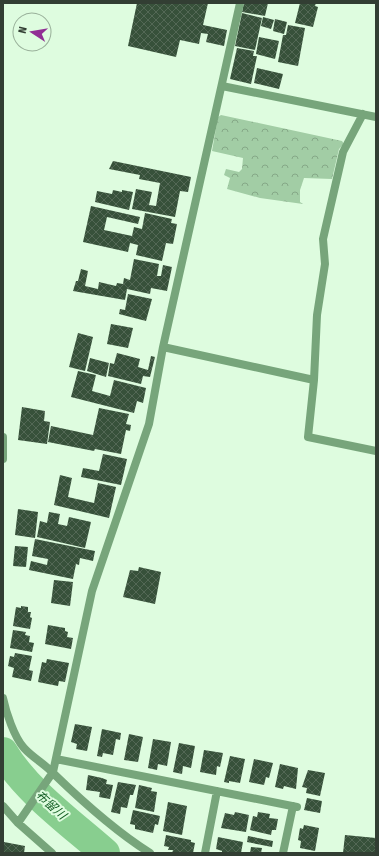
<svg xmlns="http://www.w3.org/2000/svg" width="379" height="856" font-family="'Fira Sans Condensed','Noto Sans JP',sans-serif">
<style>
.park{fill:url(#park-crowns)}
.lines{fill:none;stroke-linecap:round;stroke-linejoin:round}
.river{stroke:#88ce8f;stroke-width:30}
.building{fill:url(#building-cross-hatch)}
.street{stroke:#77a57b;stroke-width:8}
.labels{text-anchor:middle;stroke-width:4;stroke-linejoin:round;paint-order:stroke}
.water-label{font-size:12px;font-style:italic;fill:#115c22;stroke:#defcdf}
</style>
<defs>
<pattern id="park-crowns" width="20" height="18" patternUnits="userSpaceOnUse"><rect width="20" height="18" fill="#a2cda5"/><path d="M2 6a3 3 0 1 1 6 0M12 15a3 3 0 1 1 6 0" fill="none" stroke="#85a887"/></pattern>
<pattern id="building-cross-hatch" width="8" height="8" patternUnits="userSpaceOnUse"><rect width="8" height="8" fill="#37513a"/><path d="M0 0l8 8M0 8l8-8" fill="none" stroke="#536855"/></pattern>
</defs>
<rect width="100%" height="100%" fill="#defcdf"/>
<!-- park -->
<path class="park" d="M221,115l121,26 2,3 -5,5 -7,30 -28,-1 -4,12v12l3,2 -43,-6 -33,-9 3,-11 -6,-3 2,-6 13,3 3,-3 1,-11 -31,-7 6,-34z"/>
<g class="lines">
<!-- river -->
<path class="river" d="M3,752c23,39 68,71 102,101"/>
</g>
<!-- building -->
<path class="building" d="M137,3h71l-5,22 24,5 -3,16 -18,-4 2,-8 -7,-1 -2,11 -19,-4 -4,17 -48,-11z
M244,3h24l-3,13 -23,-4z
M300,3h16l-1,3 3,1 -5,20 -18,-4z
M242,13l20,5 -7,32 -20,-4z
M263,17l11,3 -3,9 -10,-3z
M275,19l12,3 -3,12 -11,-3z
M288,25l17,3 -7,38 -20,-4 5,-27h3z
M259,37l20,4 -4,18 -19,-5z
M237,48l17,3 -1,5h4l-6,28 -21,-5z
M257,68l26,6 -4,15 -25,-6z
M113,161l78,16 -3,15 -8,-1 -5,26 -43,-8 4,-20 16,3 -3,13 7,1 4,-23 -21,-4 1,-4 -31,-6z
M113,190l9,2v-2l11,2 -4,18 -34,-8 2,-11 15,3z
M91,206l49,11 -2,7 -31,-7 -3,13 28,6 2,-9 8,2 3,-16 27,6 -1,4 6,1 -4,20 -7,-1 -4,18 -26,-6 2,-10 -8,-2 -2,9 -45,-10z
M134,259l25,5 -2,12h4l2,-11 9,2 -5,24 -16,-3 -1,6 -23,-5 -2,11 -52,-9 3,-10h2l3,-12 7,2 -3,15 13,3 1,-7 17,4 1,-3 6,1 1,-6 6,2z
M128,294l24,5 -6,22 -27,-7 1,-5 5,1z
M111,324l22,4 -5,20 -21,-4z
M78,333l15,4 -8,34 -16,-4z
M117,353l23,6 -2,8 10,3 3,-14 4,1 -5,20 -7,-1 -2,8 -33,-8 2,-13 4,1z
M90,358l19,5 -3,14 -19,-6z
M78,371l18,4 -4,16 18,5 4,-16 32,8 -3,15 -6,-2 -3,12 -63,-16z
M22,407l23,4 -1,10 6,1 -3,22 -29,-4z
M99,408l30,6 -3,10 5,1 -1,6 -4,-1 -5,24 -26,-5 -1,2 -46,-9 3,-16 42,9z
M103,454l24,5 -6,26 -40,-8 2,-9 16,3z
M60,475l12,3 -4,19 26,6 4,-20 18,4 -7,31 -55,-13z
M18,509l20,3 -3,26 -20,-3z
M49,512l11,2 -2,10 9,2 2,-9 22,5 -6,26 -48,-11 3,-16 7,2z
M35,539l60,12 -2,10 -13,-3 -1,7 -3,-1 -3,15 -44,-9 2,-9 16,4 1,-6 -16,-3z
M15,546l13,1 -2,20 -13,-1z
M139,567l22,5 -6,32 -32,-7 7,-27 8,1z
M54,580l19,2 -3,24 -19,-3z
M21,606l7,1v5h3l-1,5 2,1 -2,11 -17,-3 3,-19 5,1z
M48,625l17,3v3l3,1 -1,5 6,1 -2,11 -26,-5z
M13,630l13,2 -1,3 5,1 -1,6 5,1 -2,9 -22,-4z
M15,653l17,3 -3,14 4,1 -2,10 -19,-4 2,-9 -6,-2 2,-10 4,1z
M47,659l22,4 -4,19 -6,-1 -1,5 -20,-4 4,-20 4,1z
M75,724l17,3 -5,24 -11,-2 1,-5 -6,-2z
M102,729l19,4 -1,7 -4,-1 -3,16 -10,-2 -1,4 -5,-1z
M129,734l14,3 -5,25 -14,-2z
M153,739l18,3 -4,24 -9,-2 -1,6 -9,-2z
M179,743l16,3 -4,22 -8,-2 -1,8 -9,-2z
M204,750l19,3 -3,14 -3,-1 -1,9 -16,-3z
M230,756l15,3 -5,24 -11,-2v2l-5,-1z
M254,759l19,4 -4,15 -3,-1 -2,8 -15,-3z
M280,764l18,4 -2,21 -12,-3 -1,3 -8,-2z
M308,770l17,3 -5,23 -14,-3 1,-5 -5,-1z
M88,775l14,3 5,2 -1,4 7,1 -3,14 -11,-2 1,-5 -14,-2z
M118,782l18,3 -3,10h-3l-3,13 -6,-1 -1,7 -9,-2z
M139,785l13,3 -1,3 6,1 -3,20 -19,-4z
M307,798l15,3 -2,12 -16,-3z
M168,802l19,4 -5,29 -19,-4z
M133,810l27,6 -2,9 -3,-1 -2,9 -18,-4v-4l-5,-1z
M235,812l14,3 -3,17 -25,-4 4,-15 9,2z
M258,812l12,2 -1,4 9,1 -2,11h-4l-1,5 -21,-5 3,-14 4,1z
M304,825l15,3 -4,23 -15,-3 1,-7 -3,-1 2,-12 3,1z
M166,835l25,5v2l4,1 -2,10h-21l1,-3h-5l1,-3 -5,-1z
M345,835l31,3v15h-33z
M248,836l25,5 -1,6 -25,-5z
M218,837l25,5 -2,11h-19v-2l-6,-2z
M4,842l21,4 -1,7h-21z
M251,847l11,1 -1,5h-11z"/>
<g class="lines">
<!-- street -->
<path class="street" d="M222,86l154,31
M163,347l151,33 -6,57 68,14
M314,380l3,-65 8,-51 -2,-25 20,-87 20,-38
M3,437v22
M3,698c3,14 11,39 21,50 9,10 21,16 30,26 30,29 61,57 96,79
M56,759l241,48
M3,806l15,17 34,30
M18,823l35,-51 39,-181 57,-167 14,-77 77,-344
M205,853l12,-62
M283,853l10,-47"/>
</g>
<g class="labels">
<!-- water labels -->
<g class="water-label">
<text transform="translate(51 805) rotate(42)" y="4">布留川</text>
</g>
</g>
<!-- border -->
<rect width="379" height="856" fill="none" stroke="#323e33" stroke-width="8"/>
<!-- north arrow -->
<g transform="translate(32 32) rotate(282)"><circle r="19" fill="#defcdf" stroke="#99b09a"/>
<path d="M0-3L7 15L0 10L-7 15Z" fill="#912e94"/>
<text y="-6" font-size="11" font-weight="bold" text-anchor="middle" fill="#323e33">N</text>
</g>
</svg>
